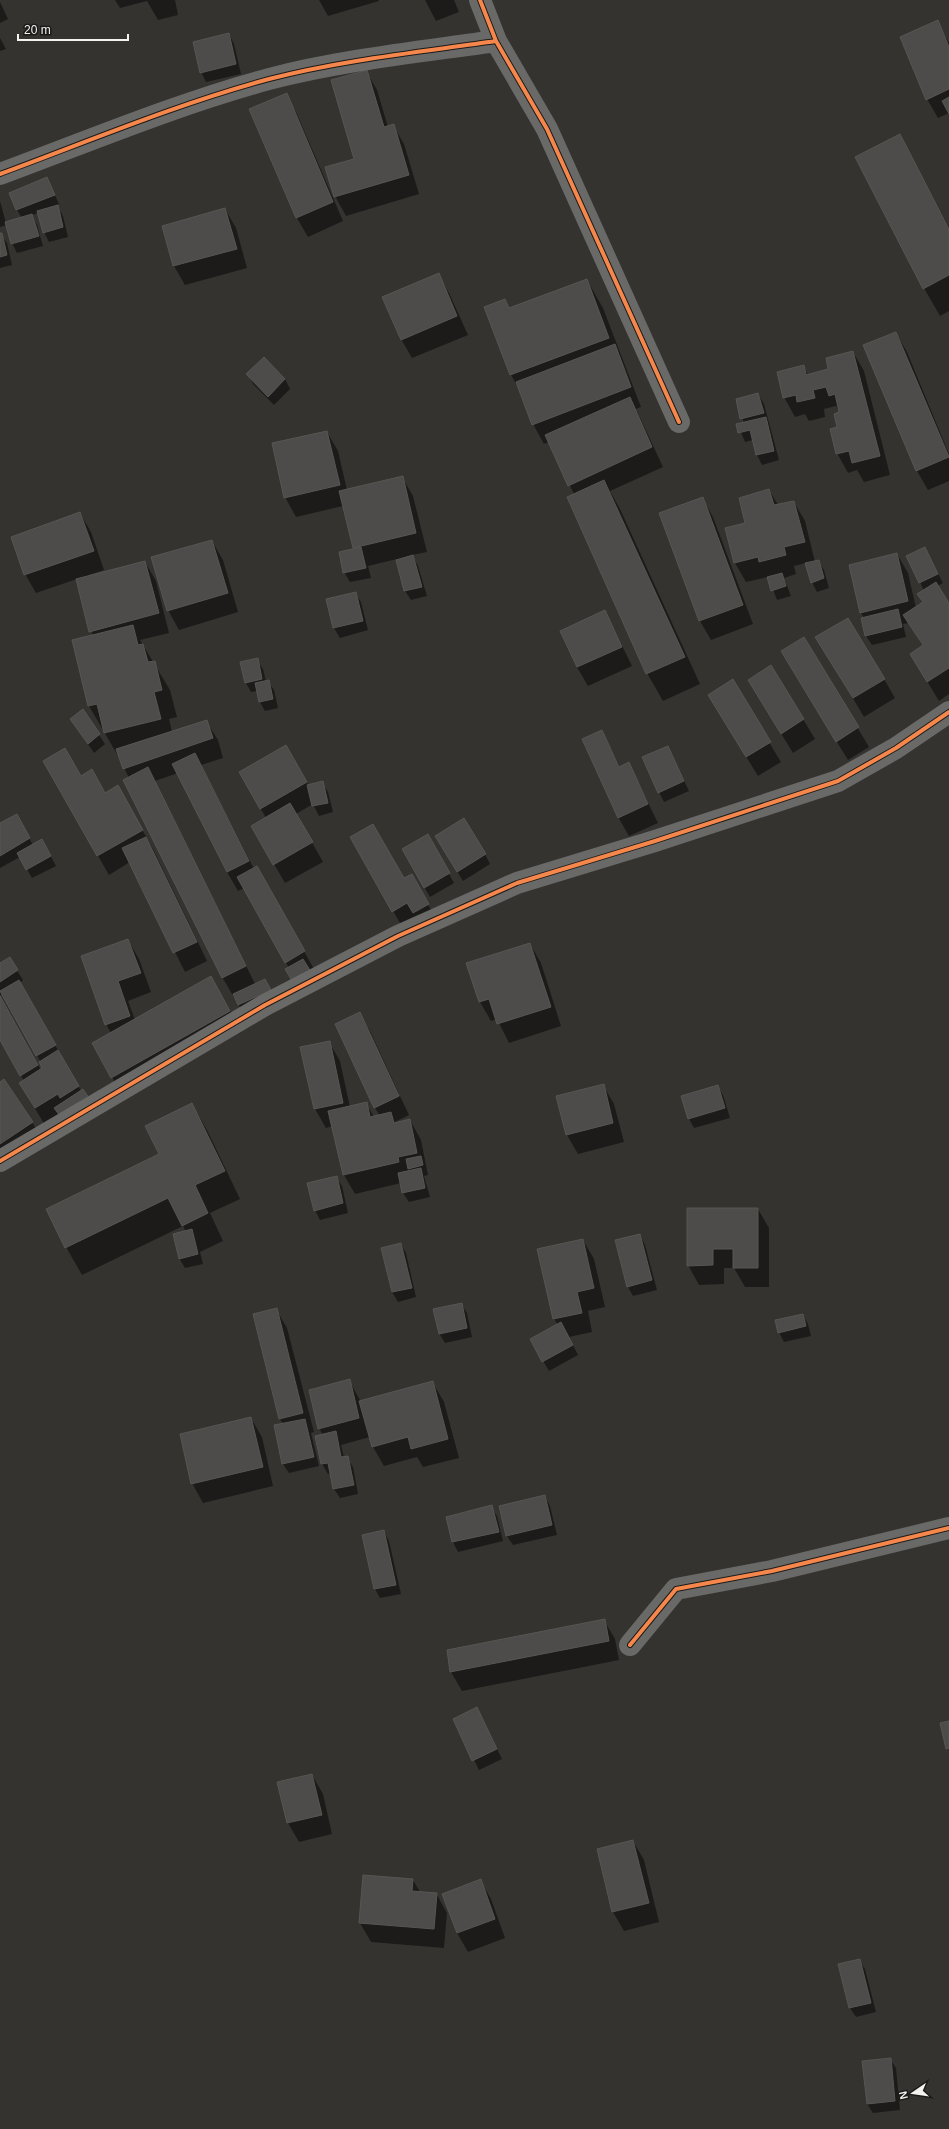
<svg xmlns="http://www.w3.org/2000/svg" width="949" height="2129" font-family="Helvetica,sans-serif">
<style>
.shadow{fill:#0007}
.building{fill:#4d4c4a;stroke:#575653}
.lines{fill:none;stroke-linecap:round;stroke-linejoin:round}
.street{stroke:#696967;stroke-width:22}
.cycleway-casing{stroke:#1c1b19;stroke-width:6}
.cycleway{stroke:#f5874c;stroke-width:4}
</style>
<rect width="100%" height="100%" fill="#353330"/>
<!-- shadow -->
<path class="shadow" d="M115,0h60l3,15 -20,5 -11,-19 -27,7z
M319,0h59l1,1 -51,15z
M425,0h29l5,12 -23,9z
M0,2l8,17 -8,4z
M937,22l12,21v70l-11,5 -11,-19z
M229,34l5,10 7,30 -35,8 -5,-10z
M0,38l6,11 -6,2z
M366,71l11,19 11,37 5,-2 11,19 15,50 -73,22 -11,-20 20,-36z
M286,95l11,19 46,107 -35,16 -11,-19z
M900,135l49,92v84l-9,5 -16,-28z
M47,179l12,25 -2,1 6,11 5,21 -19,5 -5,-10 -6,-19 -6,2 5,10 6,21 -26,7 -5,-10 -5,-18 -7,2v-26l6,22 16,-5 -5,-8z
M225,209l11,19 11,40 -62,17 -11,-19 -11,-40z
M0,234l7,9 5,22 -12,3z
M438,274l11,19 19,42 -56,23 -11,-19z
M587,280l16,28 38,99 -5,2 27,58 -53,24 10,18 80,175 -37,17 -16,-28 -73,-179 -25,-52 -5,2 -11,-20 -12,-32 -10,-17 -26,-67 20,-8 5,9z
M896,333l11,19 42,102v27l-21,9 -11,-19 -52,-125z
M853,352l11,19 26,104 -26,7 -7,-12 -9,3 -11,-20 3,-40 -4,-7 -12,3 1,8 -16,4 -4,-7 -10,3 -11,-20 19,-31 5,9 22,-5z
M248,374l37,5 5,10 -16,16 -21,-21z
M758,394l6,10 15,56 -17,5 -5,-10 -4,-15 -8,2 -7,-17 6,-2 -7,-23z
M327,432l11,19 9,39 55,-13 11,19 14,56 -15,3 6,11 9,30 -16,4 -6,-9 -8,-32 -29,7 3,12 -21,4 -6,-10 11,-22 -12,-44 -47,11 -11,-20z
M769,490l9,15 16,-3 11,19 10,41 3,-1 6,9 5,18 -12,4 -5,-10 -6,-19 -12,3 2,8 -12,4 7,18 -14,4 -9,-23 -22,5 -11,-19 -8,-34 20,-5z
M702,498l11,19 40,107 -42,16 -11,-19 -40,-107z
M80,513l11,19 13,38 -15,5 1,1 55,-14 11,19 13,52 -29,7 30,50 7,27 -8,2 3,13 34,-11 12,19 5,18 -22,7 53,104 14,17 47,85 -26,-3 -45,-80 -6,3 -11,-19 -49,-99 -23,8 100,203 16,5 -27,25 -22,-37 -101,-216 -32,-55 -15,-66 19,-4 -16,-57 -41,14 -11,-19z
M212,541l11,19 15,52 -59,18 -11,-20z
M897,554l11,19 8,35 7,-5 -5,-9 6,-3 -4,-9 10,-24 13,25 -6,3 12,19v89l-10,7 -17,-28 1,-27 -14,-23 -6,1 3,13 -34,8 -6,-9 -4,-18h2l-3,-5z
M355,593l6,9 7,28 -28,8 -6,-10 -7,-28z
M605,611l27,55 -44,20 -11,-19z
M804,638l65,109 -21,13 -55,-89z
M828,656l56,23 11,19 -31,19z
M257,660l6,9 3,12h2l6,9 4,18 -13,3 -5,-9 -3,-11 -6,1 -5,-9 -5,-20z
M771,666l44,73 -22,14 -33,-54z
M732,681l49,81 -23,14 -38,-62z
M83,711l22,33 -11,9 -17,-25z
M602,731l18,36 9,-3 29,59 -29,13 -11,-19z
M286,746l23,40 13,-3 6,9 5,20 -14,4 -6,-12 -17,10 27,48 -38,21 -33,-57 14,-8 -26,-46z
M668,747l21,44 -25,11 -5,-10z
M44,761l37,16 24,17 13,-7 35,62 54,112 -22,11 -55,-110 -21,13z
M16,815l17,30 14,4 9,17 -24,12 -12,-21 -20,11v-44z
M428,836l26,47 -24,14 -27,-47z
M351,838l53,42 7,-5 28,49 -35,6z
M441,846l44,8 5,10 -27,17z
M128,940l11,19 12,33 -23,9 7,19 87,-24 19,34 -118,66 -11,-19 -1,-44 -5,-9z
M530,944l11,19 20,63 -52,17 -12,-24 -6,2 -11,-19 -13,-38z
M9,958l14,22 -3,3 61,108 -35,36 -26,-44 4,-2 -24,-43v-41l41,73 3,-2 -41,-74 -3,1v-31z
M360,1013l11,20 28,61 -24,12z
M329,1042l11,19 10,46 16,-4 8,14 6,-1 -5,-8 25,-12 9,19 -14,7 1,1 14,-3 11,20 7,35 -4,1 6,21 -21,5 -6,-9 -2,-10 -46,11 -11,-19 -11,-49 -7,2 -11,-19z
M0,1082l32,40 11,19 -43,29z
M603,1085l11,19 10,38 -46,12 -11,-19 -10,-38z
M717,1086l6,9 7,23 -36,10 -5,-9 -7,-22z
M192,1104l16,28 32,67 -30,14 13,28 -23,11 3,12 -18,4 -6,-10 7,-26 -3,-6 -101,49 -16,-28 94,-92z
M336,1177l6,9 6,27 -28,7 -5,-10z
M758,1209l11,19v59h-24l-11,-19h-10v16l-25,1 -11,-20z
M640,1235l5,10 12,45 -24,6 -5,-9z
M583,1240l11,19 11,48 -17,4 4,21 -23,5 9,18 -29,16 -18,-31 27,-15 -4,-6 -16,-69z
M401,1244l5,9 10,44 -18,5 -6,-10 -10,-43z
M461,1304l6,9 5,24 -27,6 -6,-10z
M276,1309l11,19 27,104 -3,1 8,33 -30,7 -6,-9v-40l-3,-5z
M803,1315l5,9 3,12 -27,6 -5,-10z
M349,1380l12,22 72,-19 11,19 15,56 -36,9 -6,-10 -33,9 -11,-19 -3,-10 -29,8 3,13h3l6,9 5,27 -18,4 -6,-9 -3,-16 -3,1 -6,-10 -6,-27 7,-2 -4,-7z
M251,1418l11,19 11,49 -70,17 -11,-20z
M545,1496l5,10 7,29 -44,10 -6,-9z
M491,1507l6,9 6,25 -45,11 -5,-10 -6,-25z
M384,1531l5,10 12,53 -21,4 -5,-9z
M604,1620l11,19 4,21 -157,31 -11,-19z
M482,1718l20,41 -23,11 -25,-51z
M312,1775l11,19 9,40 -33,8 -11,-19 -9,-41z
M633,1841l11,19 15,62 -35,9 -11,-19 -15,-62z
M413,1880l7,12 16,1 11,20 -3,35 -73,-6 -11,-19z
M480,1880l11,19 14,39 -37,14 -11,-19z
M859,1960l6,9 11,43 -20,5 -6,-9 -11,-43z
M890,2059l6,9 4,42 -27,3 -6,-9z"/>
<!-- building -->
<path class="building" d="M938,20l11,27v42l-23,11 -26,-63z
M229,33l7,31 -36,9 -7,-31z
M367,70l17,57 10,-3 15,51 -75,22 -9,-30 29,-8 -23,-79z
M287,93l46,109 -37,16 -47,-109z
M949,97v17l-7,-13z
M900,134l49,95v46l-26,14 -68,-132z
M47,177l8,18 -39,15 -7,-17z
M58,205l5,22 -20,6 -6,-22z
M225,208l12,41 -64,17 -11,-40z
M32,214l7,22 -28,8 -6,-22z
M0,233h2l5,22 -7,2z
M439,273l18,43 -56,24 -19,-43z
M587,279l22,59 -99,37 -26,-68 21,-8 4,9z
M896,332l53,125 -33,14 -53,-126z
M615,344l16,43 -99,38 -16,-43z
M853,351l27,105 -28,7 -3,-12 -13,3 -6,-25 7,-2 -3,-13 5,-2 -4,-18 -6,2 -3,-9 -13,3 2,8 -18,4 -1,-7 -13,3 -6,-26 27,-7 2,10 22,-6 -2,-11z
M264,357l21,22 -17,18 -22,-23z
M758,393l6,20 -24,6 -4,-20z
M630,397l22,50 -84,39 -23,-51z
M766,417l8,34 -18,4 -6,-25 -12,3 -2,-9z
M327,431l13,54 -56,13 -12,-55z
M403,476l13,57 -63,15 -14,-57z
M604,480l81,177 -39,17 -79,-177z
M769,489l5,16 20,-4 11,41 -21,5 2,8 -27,7 -1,-5 -24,6 -9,-35 20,-5 -6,-25z
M703,497l40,108 -44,16 -40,-108z
M80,512l14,39 -70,24 -13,-38z
M212,540l16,53 -61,18 -16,-54z
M361,547l5,21 -23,5 -4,-21z
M925,547l13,27 -19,9 -13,-27z
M897,553l11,48 -48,12 -11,-48z
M413,555l9,32 -18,4 -8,-31z
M819,560l5,18 -13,5 -6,-20z
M145,561l14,52 -70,19 -13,-53z
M782,573l4,13 -15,5 -4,-14z
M936,582l13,21v65l-22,14 -17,-28 13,-9 -20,-30 20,-13 -6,-8z
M356,592l7,29 -30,7 -7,-29z
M898,609l4,18 -37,9 -4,-18z
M605,610l17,37 -45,20 -17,-36z
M848,618l37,61 -32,19 -38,-61z
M133,625l5,20 5,-1 5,18 7,-1 7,29 -8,2 7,27 -57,14 -7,-29 -9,2 -16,-66z
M804,637l55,90 -23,15 -55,-91z
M258,658l4,21 -17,4 -5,-21z
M771,665l33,54 -23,15 -33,-54z
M733,679l38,63 -25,15 -38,-62z
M269,680l4,19 -14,3 -4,-19z
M83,709l17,25 -12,10 -18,-25z
M207,720l6,18 -90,31 -7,-20z
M602,730l17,37 10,-5 19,42 -30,14 -36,-79z
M286,745l21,37 -47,27 -21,-37z
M668,746l16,35 -26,12 -16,-36z
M65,748l16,28 11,-7 13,24 13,-8 25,45 -46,26 -54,-95z
M195,753l54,108 -22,11 -55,-108z
M148,767l98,199 -24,12 -99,-198z
M323,781l5,22 -16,3 -5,-21z
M290,803l23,39 -40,23 -22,-39z
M17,814l13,24 -30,18v-33z
M464,818l22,36 -29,18 -22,-36z
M373,824l31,54 8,-4 17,30 -16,9 -6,-10 -15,9 -42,-75z
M428,834l22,39 -26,15 -22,-39z
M146,837l51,105 -24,11 -51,-105z
M42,839l9,17 -25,14 -9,-17z
M257,866l48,85 -20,12 -48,-86z
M128,939l13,34 -23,8 12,35 -25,9 -24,-69z
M530,943l21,64 -54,17 -8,-25 -10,3 -13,-39z
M10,957l8,13 -18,12v-19z
M303,959l10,16 -18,11 -10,-17z
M211,976l19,35 -119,67 -19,-35z
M265,979l6,11 -33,15 -5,-11z
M19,980l37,65 -20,11 -36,-65z
M0,996l38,69 -18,11 -20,-36z
M360,1012l39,84 -25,12 -39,-84z
M330,1041l13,62 -29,6 -14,-62z
M58,1050l21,36 -19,12 -2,-4 -23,14 -16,-25 23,-15 -3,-6z
M4,1079l29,43 -33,22v-62z
M604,1084l9,39 -47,12 -10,-39z
M718,1085l7,23 -37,11 -7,-23z
M83,1089l8,12 -28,19 -9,-12z
M367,1102l3,15 21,-5 3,11 16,-4 7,34 -19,4 1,5 -56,13 -15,-64z
M192,1103l33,68 -30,14 13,28 -26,13 -14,-28 -103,50 -19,-39 113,-55 -14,-28z
M421,1156l2,9 -15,4 -2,-10z
M421,1168l4,20 -23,5 -4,-20z
M337,1176l6,27 -29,8 -7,-28z
M687,1208h71v60h-25v-19h-20v16l-26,1z
M192,1229l6,25 -19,5 -6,-25z
M640,1234l12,46 -25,7 -12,-47z
M583,1239l11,49 -17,4 5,21 -29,6 -16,-70z
M401,1243l11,45 -20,4 -11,-44z
M462,1303l5,25 -28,6 -6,-25z
M277,1308l26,105 -24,6 -26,-105z
M803,1314l3,12 -28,7 -3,-13z
M561,1322l12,23 -31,17 -12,-23z
M350,1379l9,39 -41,11 -9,-39z
M433,1381l15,58 -37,10 -3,-12 -36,10 -13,-46z
M251,1417l12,50 -72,17 -11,-50z
M305,1419l9,38 -32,7 -8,-39z
M336,1431l5,26 7,-1 6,29 -21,4 -5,-26 -7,1 -6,-28z
M545,1495l7,30 -46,11 -7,-30z
M492,1505l7,27 -47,10 -6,-25z
M384,1530l12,55 -22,4 -12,-54z
M605,1619l4,22 -159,31 -3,-22z
M477,1707l20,42 -25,12 -19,-42z
M949,1721v27l-3,1 -6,-26z
M312,1774l10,41 -35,8 -10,-41z
M633,1840l16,63 -37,9 -15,-63z
M363,1875l50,4 -1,12 25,2 -3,36 -75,-6z
M481,1879l14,40 -38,14 -15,-39z
M860,1959l11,44 -22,5 -11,-44z
M891,2058l4,43 -28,3 -5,-43z"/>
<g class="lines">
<!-- street -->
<path class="street" d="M480,0l16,41 51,88 132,293
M0,174c89,-33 177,-70 269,-95 73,-19 151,-27 227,-38
M0,1161l265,-156 133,-69 119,-53 138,-42 183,-60 58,-33 53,-36
M630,1645l46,-56 96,-18 177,-43"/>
<!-- cycleway casing -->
<g class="cycleway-casing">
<path id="cycleway" d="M480,0l16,41 51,88 132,293
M0,174c89,-33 177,-70 269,-95 73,-19 151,-27 227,-38
M0,1161l265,-156 133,-69 119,-53 138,-42 183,-60 58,-33 53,-36
M630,1645l46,-56 96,-18 177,-43"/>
</g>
<!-- cycleway -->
<use href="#cycleway" class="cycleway"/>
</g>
<!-- north arrow -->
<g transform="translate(913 2093) rotate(257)" stroke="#1c1b19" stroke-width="3" paint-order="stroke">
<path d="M0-3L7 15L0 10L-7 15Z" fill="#f5f3f0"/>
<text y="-6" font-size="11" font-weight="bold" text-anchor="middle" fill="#f5f3f0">N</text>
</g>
<!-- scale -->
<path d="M18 34v6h110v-6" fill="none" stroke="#f5f3f0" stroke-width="2"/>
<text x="24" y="34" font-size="12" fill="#f5f3f0" stroke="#1c1b19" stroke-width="3" paint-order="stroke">20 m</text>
</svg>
